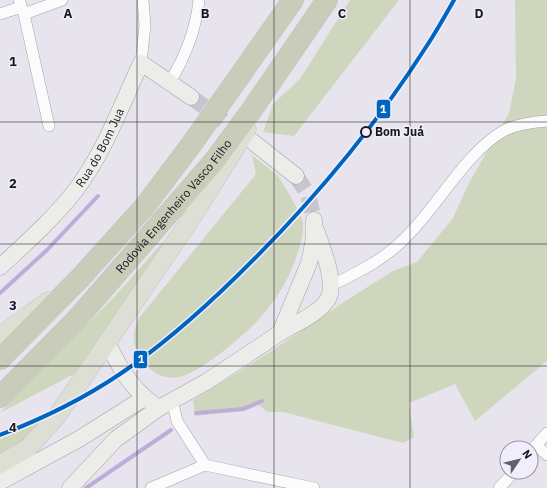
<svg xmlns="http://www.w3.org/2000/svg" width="547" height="488" font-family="'IBM Plex Sans',sans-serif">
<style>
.green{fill:#ced7bd}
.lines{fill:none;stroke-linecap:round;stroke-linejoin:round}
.stream{stroke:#beaddc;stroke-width:4}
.secondary-tunnel{stroke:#c8c5cf;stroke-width:16;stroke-dasharray:16 8;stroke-linecap:butt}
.street-casing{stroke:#a3a1a9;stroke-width:12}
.secondary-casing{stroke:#a3a1a9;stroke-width:17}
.primary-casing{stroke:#c4c3c7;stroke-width:19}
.highway-casing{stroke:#c4c3c7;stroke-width:22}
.street{stroke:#fbfbfc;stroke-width:11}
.secondary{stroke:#ecede9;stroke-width:16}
.primary{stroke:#dddfd4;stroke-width:18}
.highway{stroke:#c8ccb8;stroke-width:21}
.metro-1-casing{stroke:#f2edfd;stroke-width:7}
.metro-1{stroke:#0065bd;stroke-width:4}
.grid{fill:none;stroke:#19171e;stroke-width:1;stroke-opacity:0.55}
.stop-dot{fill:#f2edfd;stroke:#19171e;stroke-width:2}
.labels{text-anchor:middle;stroke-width:3;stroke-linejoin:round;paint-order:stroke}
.stop-label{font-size:12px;font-weight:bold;fill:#19171e;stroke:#f2edfd;text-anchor:start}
.street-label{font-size:12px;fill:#19171e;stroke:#f2edfd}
.grid-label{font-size:13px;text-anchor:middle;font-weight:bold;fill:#19171e;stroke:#f2edfd;stroke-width:3;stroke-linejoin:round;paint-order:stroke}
.line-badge{stroke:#f2edfd;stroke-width:1.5}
.badge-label{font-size:11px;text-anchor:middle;font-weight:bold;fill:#fff}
</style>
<rect width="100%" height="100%" fill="#e7e4ee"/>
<!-- green -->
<path class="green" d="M350,0h49l-105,136 -31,-4 10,-28 27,-25z
M515,0h32v361l-72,60 -20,-37 -46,19 5,34 -11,6 -120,-31h-16l-8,-7 -14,6 -50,5 -2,-16 74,-46 77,-52 49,-31 24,-9 36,-44 16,-35 40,-70 7,-34z
M252,155c8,7 19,14 26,21 4,5 24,40 25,46 1,7 -2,19 -4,27 -14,46 -40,75 -78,104 -13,9 -26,20 -42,24 -23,5 -46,-19 -45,-41 0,-6 3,-12 5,-18l117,-144z
M162,243l1,5 -89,126 -74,39 115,-117z
M44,420l-44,64v-45z"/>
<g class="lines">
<!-- stream -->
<path class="stream" d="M0,293l47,-43 51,-54
M196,413l47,-4 19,-8
M86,488l85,-58"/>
<!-- secondary-tunnel -->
<path class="secondary-tunnel" d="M191,97l55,40
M296,176l12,18 6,26"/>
<!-- street casing -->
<g class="street-casing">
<path id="street" d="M19,0l5,14 25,112
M0,14l21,-7
M24,14l38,-14
M141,63l4,-37 -2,-26
M170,82c15,-25 26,-52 29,-82
M332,285c27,-13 55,-27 76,-50 31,-31 59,-84 97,-105 13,-6 28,-8 42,-9
M172,400l5,21 28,44
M536,445l11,10
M531,451l16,-18
M151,488l54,-23 109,23
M499,488l15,-16"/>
</g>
<!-- secondary casing -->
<g class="secondary-casing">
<g id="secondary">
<path d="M253,142l43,34"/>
<path id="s1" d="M0,267c26,-24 53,-48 75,-76 29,-38 46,-85 66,-128l50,34"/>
<path d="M280,333c14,-9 39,-19 48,-34 9,-16 -6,-52 -12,-69"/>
<path d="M108,344c12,24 22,43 45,60"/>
<path d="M0,482l79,-43 65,-41"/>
<path d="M70,488l46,-49 43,-31 47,-26 74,-49 29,-70 5,-24v-19"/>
</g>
</g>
<!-- primary casing -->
<g class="primary-casing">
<path id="primary" d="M0,336l48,-35
M0,464l28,-16 29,-32 134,-197 56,-89"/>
</g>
<!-- highway casing -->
<g class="highway-casing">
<g id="highway">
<path d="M0,359l81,-82 64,-71 46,-61 102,-145"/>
<path id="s2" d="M0,397l77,-78 138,-159 36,-49 76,-111"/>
</g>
</g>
<!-- street -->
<use href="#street" class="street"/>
<!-- secondary -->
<use href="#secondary" class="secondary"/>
<!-- primary -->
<use href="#primary" class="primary"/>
<!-- highway -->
<use href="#highway" class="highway"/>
<!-- metro-1 casing -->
<g class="metro-1-casing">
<path id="metro-1" d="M0,435c42,-16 83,-36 120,-61 42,-28 80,-62 116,-97 71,-69 137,-147 190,-230 10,-15 19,-31 28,-47"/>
</g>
<!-- metro-1 -->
<use href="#metro-1" class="metro-1"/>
</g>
<!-- grid -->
<path class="grid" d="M137,0v488M274,0v488M410,0v488M0,122h547M0,244h547M0,366h547"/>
<!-- markers -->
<circle class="stop-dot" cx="366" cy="132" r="5"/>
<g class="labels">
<!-- stop labels -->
<g class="stop-label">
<text x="375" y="136">Bom Juá</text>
</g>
<!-- street labels -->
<g class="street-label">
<text dy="4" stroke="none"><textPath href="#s1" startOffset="157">Rua do Bom Jua</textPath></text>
<text dy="4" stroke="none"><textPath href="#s2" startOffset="258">Rodovia Engenheiro Vasco Filho</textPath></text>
</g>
</g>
<g class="grid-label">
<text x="68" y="18">A</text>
<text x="205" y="18">B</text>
<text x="342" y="18">C</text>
<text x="479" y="18">D</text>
<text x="13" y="66">1</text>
<text x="13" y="188">2</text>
<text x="13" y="310">3</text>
<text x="13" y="432">4</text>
</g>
<g class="line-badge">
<rect x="376" y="99" width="15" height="20" rx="4" fill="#0065bd"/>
<rect x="133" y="350" width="15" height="19" rx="4" fill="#0065bd"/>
</g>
<g class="badge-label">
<text x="383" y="113">1</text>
<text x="141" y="363">1</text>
</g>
<!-- north arrow -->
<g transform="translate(519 460) rotate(55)"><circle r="19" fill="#f2edfd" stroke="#9b97a4"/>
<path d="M0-3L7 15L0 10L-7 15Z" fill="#615f67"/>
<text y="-6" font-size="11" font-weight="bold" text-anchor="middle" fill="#19171e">N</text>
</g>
</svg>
